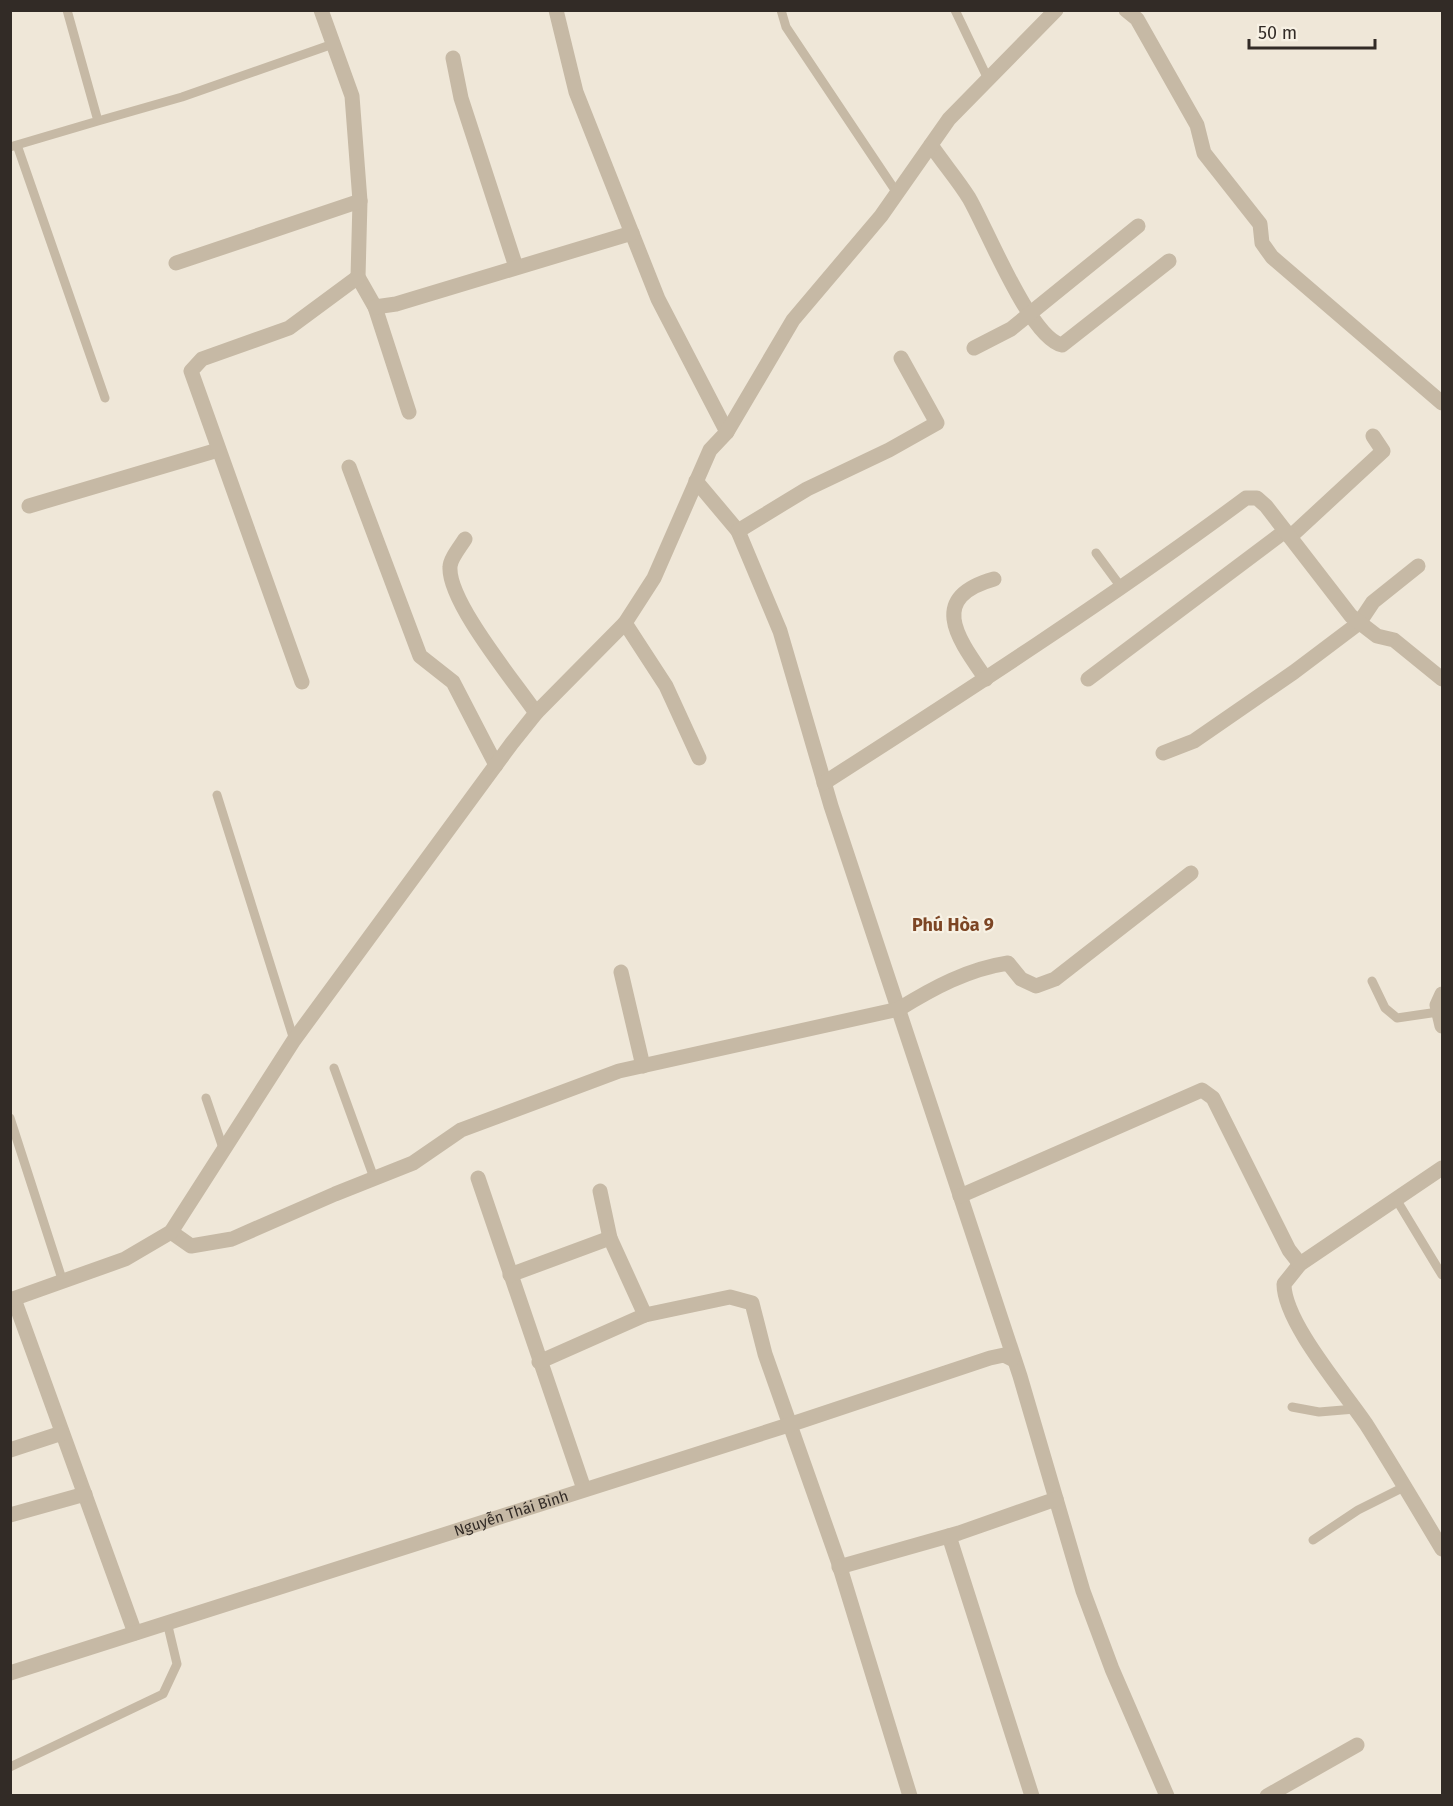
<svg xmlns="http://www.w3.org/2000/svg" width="1453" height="1806" font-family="'Fira Sans',sans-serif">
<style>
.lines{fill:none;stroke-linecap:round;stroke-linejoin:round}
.service{stroke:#c6b9a5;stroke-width:9}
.minor{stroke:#c6b9a5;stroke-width:15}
.labels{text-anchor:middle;stroke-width:4.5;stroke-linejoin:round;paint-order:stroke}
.street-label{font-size:15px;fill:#322b26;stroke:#f7f1e4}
.quarter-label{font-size:18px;font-weight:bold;fill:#7c4524;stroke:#f7f1e4}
</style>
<rect width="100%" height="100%" fill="#efe7d8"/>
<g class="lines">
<!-- service -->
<path class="service" d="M781,10l5,17 111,166
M955,10l33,69
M98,121l84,-24 151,-53
M17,145l88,253
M10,147l88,-26 -31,-111
M1096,553l25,34
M217,795l77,245
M1372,981l13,27 12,10 41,-6
M334,1068l40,110
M206,1098l17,50
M10,1118l53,164
M1396,1199l46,76
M1292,1407l27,5 36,-3
M1313,1540l45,-30 46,-23
M10,1767l153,-73 14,-30 -10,-42"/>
<!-- minor -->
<g class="minor">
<path d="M321,10l31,86 8,105 -2,76 17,30 34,105"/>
<path d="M556,10l20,82 82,207 69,133"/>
<path d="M1126,10l11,9 60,106 7,28 56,71 2,19 10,14 170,146"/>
<path d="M453,58l8,40 55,169"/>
<path d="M931,145c12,18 27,35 38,53 18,31 61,140 93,147l107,-84"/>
<path d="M176,263l184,-62"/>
<path d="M375,307l21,-3 236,-71"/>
<path d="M974,348l37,-19 127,-103"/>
<path d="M349,467l71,189 33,26 43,83"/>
<path d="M696,481l42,50 42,100 51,175 189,570 63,215 29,78 55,127"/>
<path d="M29,506l189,-56"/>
<path d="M738,531l69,-42 82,-39 48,-27 -36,-65"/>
<path d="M1290,537l93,-86 -10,-15"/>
<path d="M465,539c-5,8 -15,20 -15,28 -2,35 65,115 86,146"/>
<path d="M625,623l41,63 33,72"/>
<path d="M986,679c-27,-39 -60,-81 8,-100"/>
<path d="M1088,679l197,-148"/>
<path d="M302,682l-111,-311 11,-12 87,-31 69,-51"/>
<path d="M1163,753l31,-12 100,-69 65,-49 14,-21 45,-36"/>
<path d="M824,783c143,-92 286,-184 422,-285h11l9,8 85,110 26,20 17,4 48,39"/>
<path d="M621,972l22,94"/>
<path d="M1442,994l-5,11 5,21"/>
<path d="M1442,1168l-142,96 -16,20c0,38 59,106 82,140 26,41 51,83 76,125"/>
<path d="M478,1178l106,311"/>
<path d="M600,1191l10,47"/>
<path d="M960,1196l242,-106 11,8 76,152 11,14"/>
<path d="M171,1232l20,14 41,-7 103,-45 78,-31 48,-33 158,-59 280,-62c34,-21 69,-40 109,-46l13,16 15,7 19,-7 136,-106"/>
<path d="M510,1275l100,-37 35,77 -106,47"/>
<path d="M14,1299l121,334"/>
<path d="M10,1300l115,-41 46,-27 123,-192 218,-297 24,-30 89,-90 29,-45 56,-128 17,-18 66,-112 88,-104 68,-97 107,-109"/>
<path d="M645,1315l85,-18 22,6 13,51 73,207 72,235"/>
<path d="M10,1450l52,-17"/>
<path d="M10,1515l75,-21"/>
<path d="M949,1536l83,260"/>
<path d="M839,1567l120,-34 97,-34"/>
<path id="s1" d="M10,1673l791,-252 189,-63 14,-3 8,4"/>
<path d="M1267,1796l90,-51"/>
</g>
</g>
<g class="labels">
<!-- street labels -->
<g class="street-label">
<text dy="5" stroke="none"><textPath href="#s1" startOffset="526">Nguyễn Thái Bình</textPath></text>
</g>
<!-- quarter labels -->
<g class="quarter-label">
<text x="953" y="931">Phú Hòa 9</text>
</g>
</g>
<!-- border -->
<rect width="1453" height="1806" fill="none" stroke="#322b26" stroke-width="24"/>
<!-- scale -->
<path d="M1249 39v9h126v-9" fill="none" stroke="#322b26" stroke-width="3"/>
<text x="1258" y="39" font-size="18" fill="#322b26" stroke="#f7f1e4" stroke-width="4.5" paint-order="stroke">50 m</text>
</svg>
